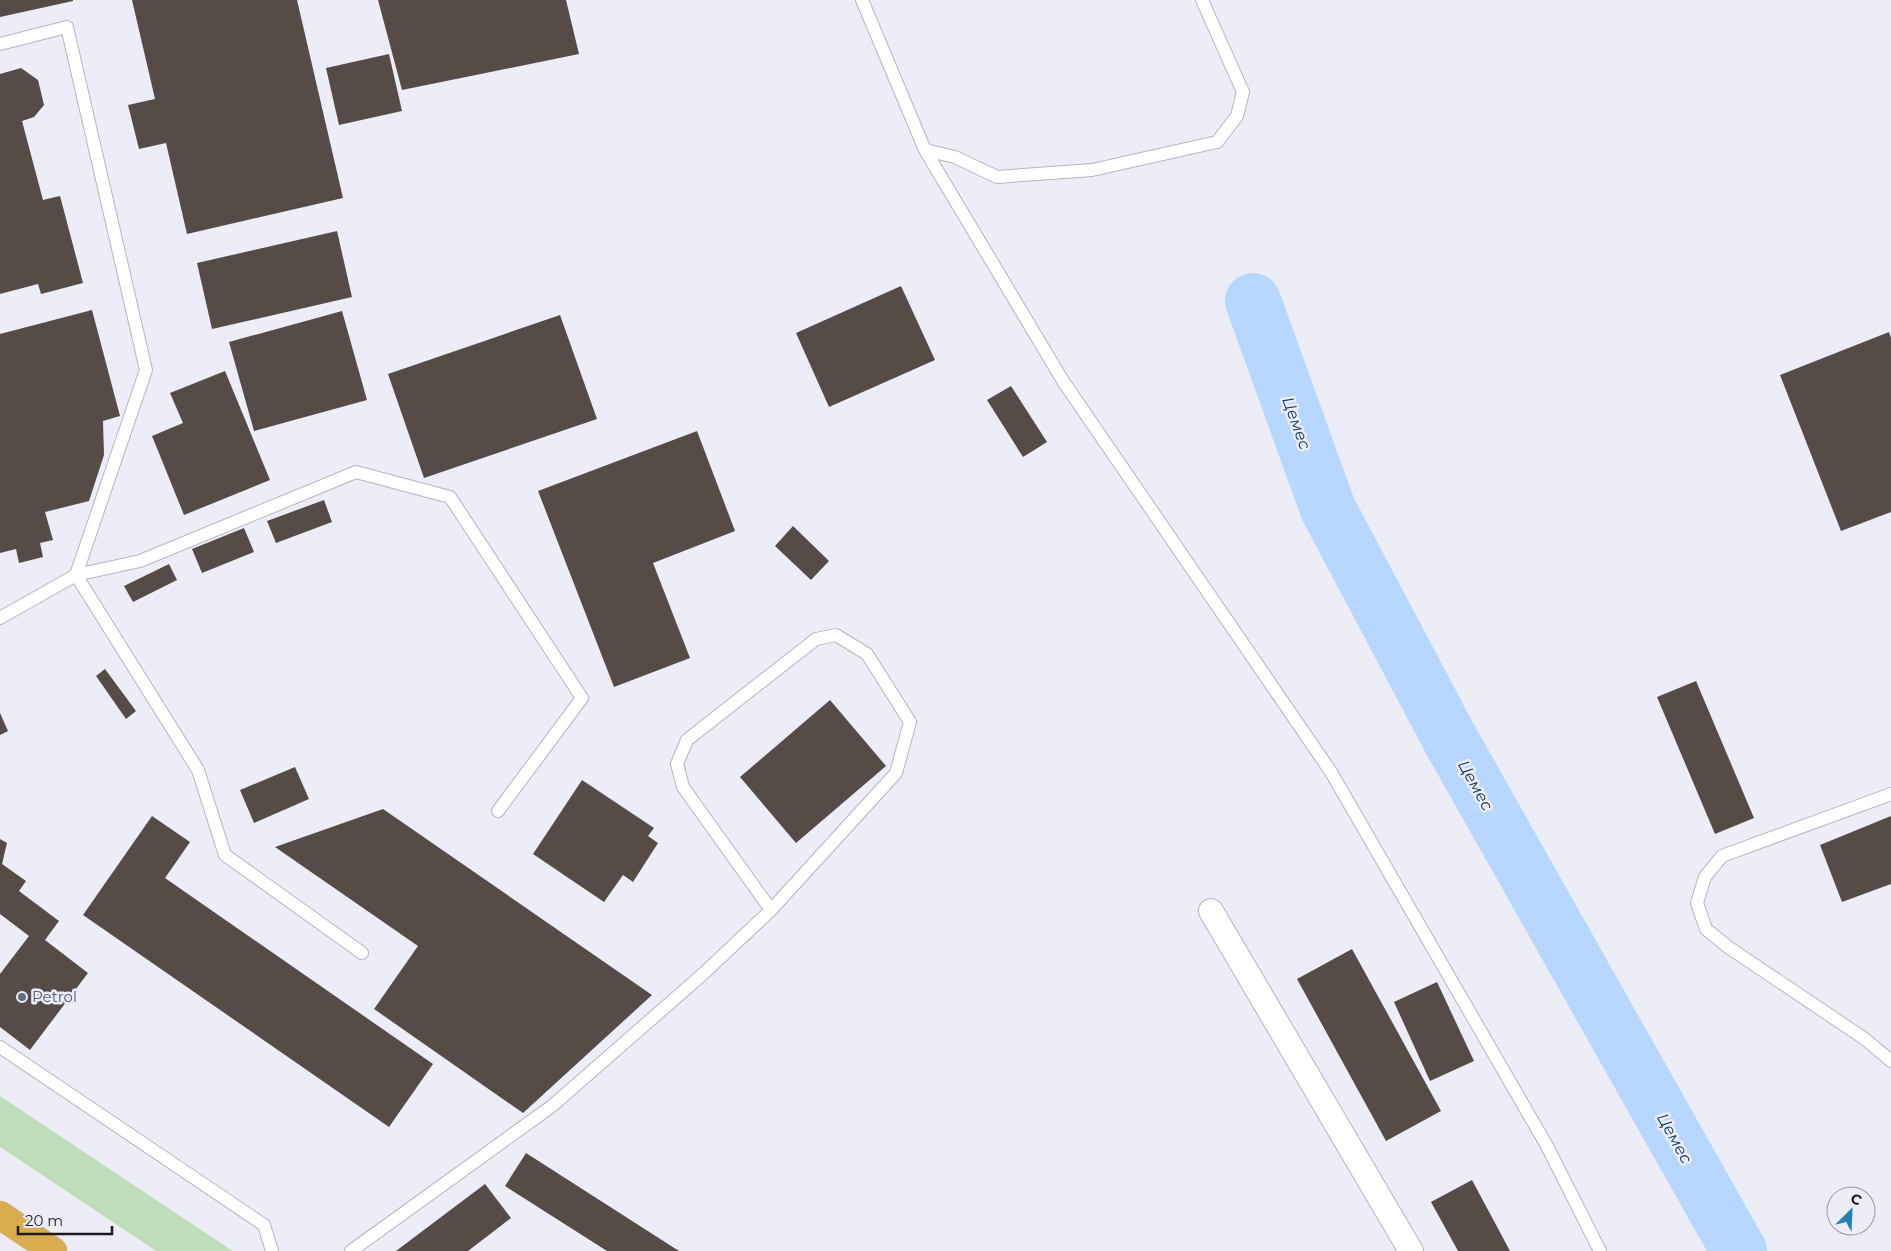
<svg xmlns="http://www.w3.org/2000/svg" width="1891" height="1251" font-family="Montserrat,sans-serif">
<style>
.green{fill:#c0ddb9}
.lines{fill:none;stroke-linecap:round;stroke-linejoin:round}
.river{stroke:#b7d7fe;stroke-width:56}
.building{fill:#554c48}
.lane-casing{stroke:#b4b5bf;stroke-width:14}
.street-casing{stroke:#b4b5bf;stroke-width:26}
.highway-casing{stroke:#cdcdce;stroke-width:29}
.lane{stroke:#fff;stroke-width:12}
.street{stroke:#fff;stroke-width:24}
.highway{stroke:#dbac4e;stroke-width:28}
.service-dot{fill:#5c6f8a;stroke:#ecedf7;stroke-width:2}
.labels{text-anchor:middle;stroke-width:5;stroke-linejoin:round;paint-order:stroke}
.service-label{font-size:15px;fill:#4e5e75;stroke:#ecedf7;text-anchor:start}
.water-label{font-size:16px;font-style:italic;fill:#0d3661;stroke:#ecedf7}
</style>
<rect width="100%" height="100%" fill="#ecedf7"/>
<!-- green -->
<path class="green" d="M0,1096l233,155h-77l-156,-104z"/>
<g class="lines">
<!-- river -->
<path class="river" d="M1253,301l75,208 122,230 289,512"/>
</g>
<!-- building -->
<path class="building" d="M0,0h73v1l-73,16z
M132,0h165l46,198 -156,36 -21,-91 -27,6 -11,-44 27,-6z
M378,0h188l13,54 -177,36z
M389,54l13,57 -63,14 -13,-57z
M21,68l17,12 6,25 -10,12 -12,4 21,79 17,-4 23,87 -42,11 -3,-10 -38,10v-220z
M337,231l15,66 -140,32 -15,-66z
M901,286l34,74 -106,47 -33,-74z
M92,310l28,106 -17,5 1,34 -15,46 -44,11 8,28 -13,3 3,14 -24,6 -3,-14 -16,4v-219z
M342,311l25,89 -113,31 -25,-89z
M560,315l37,104 -173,59 -36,-104z
M1889,332l2,6v174l-50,19 -61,-156z
M225,371l45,109 -86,35 -32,-79 31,-13 -13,-30z
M1011,386l36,56 -24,15 -36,-57z
M697,431l38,100 -82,32 37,95 -76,29 -76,-196z
M324,500l8,22 -56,21 -9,-22z
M793,526l36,35 -18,19 -36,-34z
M244,528l10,24 -52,21 -10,-24z
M169,564l8,16 -44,22 -9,-16z
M105,669l31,42 -10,8 -30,-43z
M1696,681l58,137 -39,16 -58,-137z
M830,700l56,66 -90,77 -56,-66z
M0,713l8,18 -8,4z
M295,767l14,32 -55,24 -14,-33z
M582,780l72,48 -6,8 10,7 -25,39 -10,-7 -19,27 -71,-48z
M383,809l269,186 -129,118 -149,-104 44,-63 -143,-99z
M152,816l38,26 -25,36 268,186 -44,63 -306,-212z
M1891,816v68l-49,18 -22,-57z
M0,839l7,4 -5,21 24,17 -7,10 40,30 -14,19 43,33 -58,77 -30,-23v-53l29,-38 -29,-22z
M1352,949l89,162 -55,30 -89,-162z
M1437,982l37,79 -44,20 -36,-79z
M526,1153l153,98h-72l-102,-65z
M1472,1180l38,71h-52l-27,-49z
M485,1184l26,34 -43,33h-72z"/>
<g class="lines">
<!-- lane casing -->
<g class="lane-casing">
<path id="lane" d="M862,0l63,150 138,231 268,391 216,374 53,105
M0,44l67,-17 79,343 -70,205 -76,43
M925,150l30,7 42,20 95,-7 125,-28 20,-26 6,-24 -41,-92
M1891,794l-169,62 -17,21 -8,26 9,26 22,18 137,92 26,22
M362,953l-137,-98 -27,-85 -122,-195 64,-14 216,-89 94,25 132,201 -84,113
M0,1047l264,178 8,26
M351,1251l201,-145 151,-132 68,-64 125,-137 14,-51 -43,-68 -31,-19 -20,4 -129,101 -10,24 6,23 88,123"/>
</g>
<!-- street casing -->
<g class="street-casing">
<path id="street" d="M1211,911l200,340"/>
</g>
<!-- highway casing -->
<g class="highway-casing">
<path id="highway" d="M0,1215l53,36"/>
</g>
<!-- lane -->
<use href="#lane" class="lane"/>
<!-- street -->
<use href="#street" class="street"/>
<!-- highway -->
<use href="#highway" class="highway"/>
</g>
<!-- markers -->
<circle class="service-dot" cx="22" cy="997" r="5"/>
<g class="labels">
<!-- service labels -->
<g class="service-label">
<text x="32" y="1002">Petrol</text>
</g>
<!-- water labels -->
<g class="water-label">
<text transform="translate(1297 423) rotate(70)" y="6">Цемес</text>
<text transform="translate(1476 785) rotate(61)" y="6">Цемес</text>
<text transform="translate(1675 1138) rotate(61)" y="6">Цемес</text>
</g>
</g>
<!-- north arrow -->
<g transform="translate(1851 1211) rotate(24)"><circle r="24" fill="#ecedf7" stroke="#9999a1"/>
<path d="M0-4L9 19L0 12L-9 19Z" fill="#2880af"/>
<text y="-8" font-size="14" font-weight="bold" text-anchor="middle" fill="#1c1c20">С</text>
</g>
<!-- scale -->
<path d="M18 1226v8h94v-8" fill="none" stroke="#1c1c20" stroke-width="2.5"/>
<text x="25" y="1226" font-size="15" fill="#1c1c20" stroke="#ecedf7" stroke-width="4" paint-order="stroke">20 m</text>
</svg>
